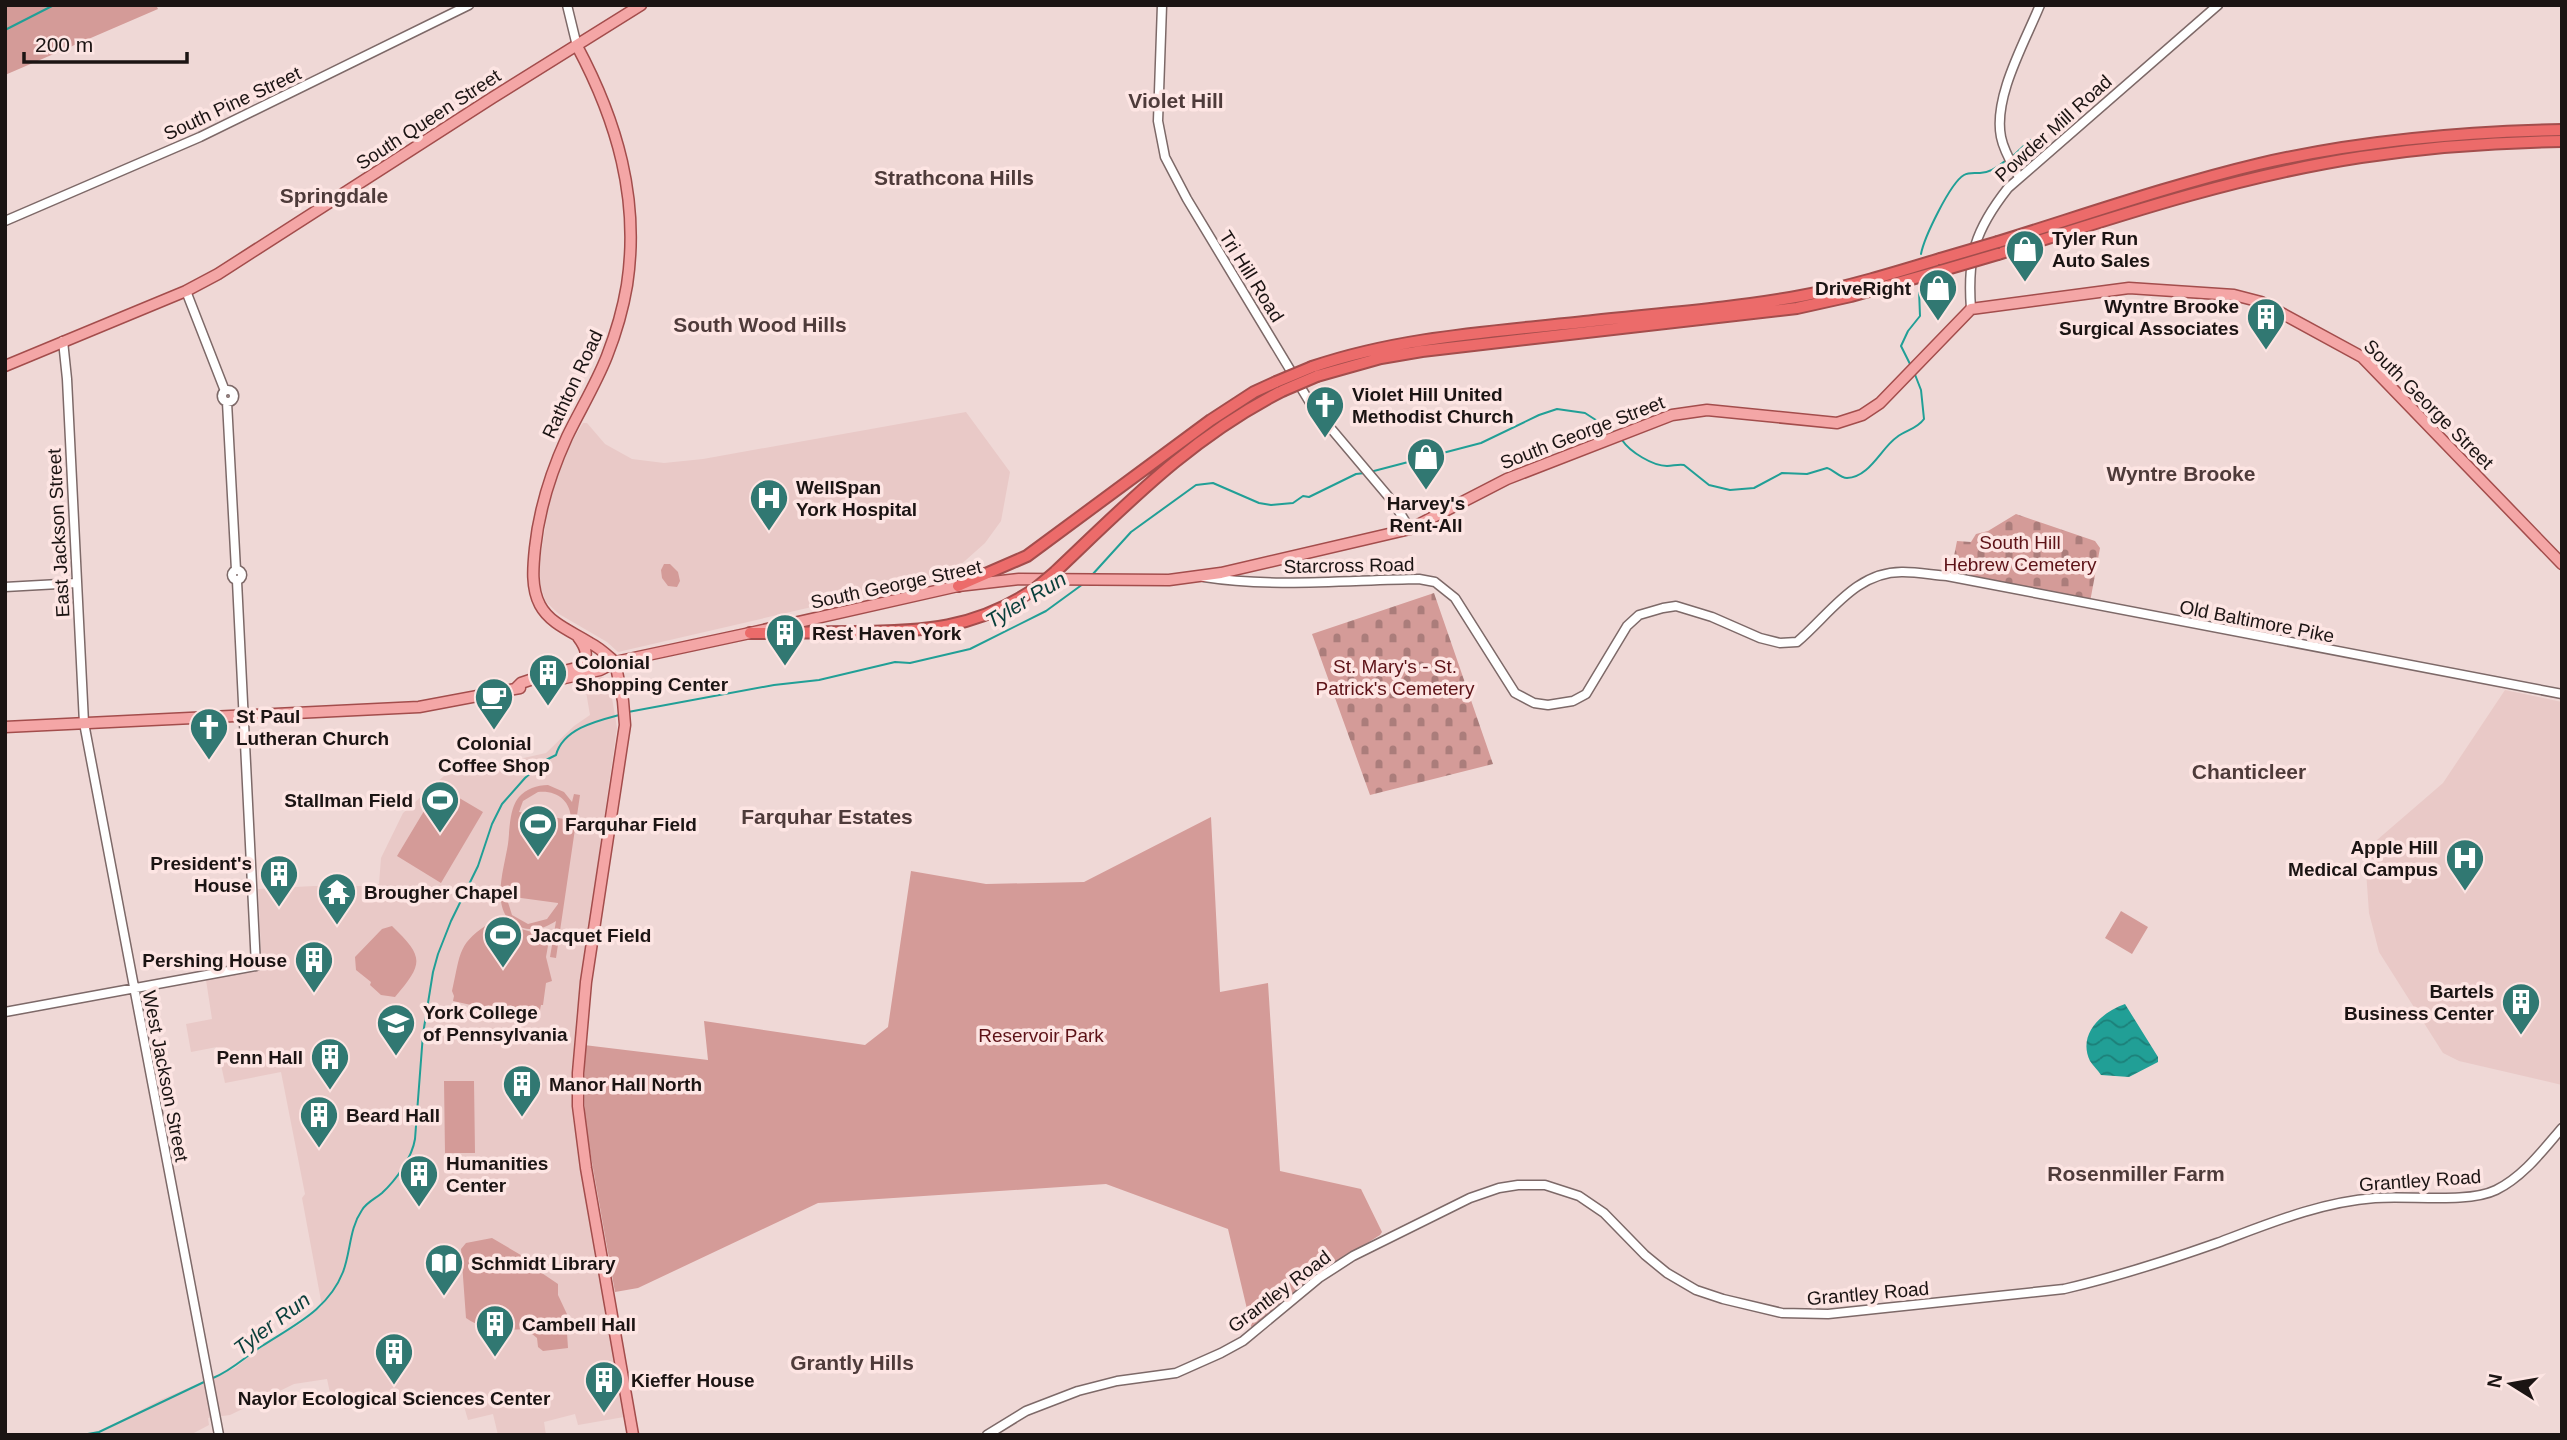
<svg xmlns="http://www.w3.org/2000/svg" width="2567" height="1440" font-family="Arial,sans-serif">
<style>
.built{fill:#e9c9c7}
.green{fill:#d49b98;fill-rule:evenodd}
.cemetery{fill:url(#cemetery-stones)}
.water{fill:url(#water-waves)}
.lines{fill:none;stroke-linecap:round;stroke-linejoin:round}
.stream{stroke:#219f96;stroke-width:2}
.minor-casing{stroke:#7d6968;stroke-width:11}
.major-casing{stroke:#a34d4c;stroke-width:13}
.highway-casing{stroke:#a34d4c;stroke-width:14}
.minor{stroke:#fff;stroke-width:8}
.major{stroke:#f4a6a6;stroke-width:10}
.highway{stroke:#ec6b6a;stroke-width:10}
.highway-bridge-casing{stroke:#a34d4c;stroke-width:14;stroke-linecap:butt}
.highway-bridge{stroke:#ec6b6a;stroke-width:10}
.labels{text-anchor:middle;stroke-width:7;stroke-linejoin:round;paint-order:stroke}
.street-label{font-size:19px;fill:#1b1413;stroke:#fde5e3}
.poi-label{font-size:19px;font-weight:bold;fill:#1b1413;stroke:#fde5e3;text-anchor:start}
.park-label{font-size:19px;fill:#5d1217;stroke:#fde5e3}
.neighbourhood-label{font-size:21px;font-weight:bold;fill:#4e3b3a;stroke:#fde5e3}
.water-label{font-size:21px;font-style:italic;fill:#093f3b;stroke:#fde5e3}
</style>
<defs>
<pattern id="cemetery-stones" width="16" height="16" patternUnits="userSpaceOnUse" patternTransform="scale(1.75)"><rect width="16" height="16" fill="#d49b98"/><path d="M2 7V4a2 2 0 0 1 4 0v3zM10 15v-3a2 2 0 0 1 4 0v3z" fill="#ab7d7b"/></pattern>
<pattern id="water-waves" width="16" height="10" patternUnits="userSpaceOnUse" patternTransform="scale(1.75)"><rect width="16" height="10" fill="#219f96"/><path d="M0 5q4-4 8 0t8 0" fill="none" stroke="#1c8079"/></pattern>
</defs>
<rect width="100%" height="100%" fill="#efd8d6"/>
<!-- built -->
<path class="built" d="M966,412l44,60 -9,49 -16,22 -28,25 -37,14 -302,70 -11,-10 -48,-28 -13,-12 -5,-14 -2,-22 10,-62 16,-51 18,-30h4l18,21 27,15 32,4 39,-4z
M601,676l8,4 8,48 -41,288 -4,77 7,63 45,261 -46,8 -3,-11 -31,8 2,13h-48l-5,-21 -25,6 -5,-17 -26,-4 -93,10 -3,-18 -11,2 -3,-14 -33,5 -64,31 -22,3 1,7 -19,10h-108l17,-3 61,-32 75,-32 27,-22 38,-22 22,-18 -20,-108 3,-4 -24,-122 -56,11 -8,-36 -26,5 -5,-28 26,-5 -6,-39 56,-10 -4,-81 56,-3h57l8,-2 2,-26 22,-45 41,-37 102,-23 28,-27 16,-11 -6,-35z
M2505,690l57,12v383l-103,-24 -16,-8 -64,-101 -10,-39 -3,-42 11,-31 66,-57z"/>
<!-- green -->
<path class="green" d="M5,5h151l2,4 -153,66z
M664,564h6l8,8 2,9 -3,6 -9,-1 -6,-8 -1,-8z
M548,785l16,7 8,10 2,-8 6,1 -24,163 -6,-1 6,-36c-11,7 -22,11 -36,6 -32,-13 -16,-57 -12,-83 2,-15 1,-35 11,-47 7,-8 18,-12 29,-12zM538,792c19,-2 33,9 33,28l-52,-8 4,-11zM506,896l52,7v1l-11,15 -19,5 -16,-9z
M439,786l44,26 -42,71 -44,-27z
M1211,817l9,175 48,-9 12,188 81,18 21,43 -2,3 -66,42 -62,53 -24,-101 -122,-45 -288,19 -180,85 -23,4 -30,-169 -1,-78 124,15 -4,-39 161,24 23,-18 23,-156 75,13 98,-2z
M2121,911l27,16 -16,27 -27,-16z
M493,921l53,15 3,4 -3,17 6,24 -6,2 -3,22h-2l-3,15 -4,2 -32,-5 -4,-6 -45,-10 1,-5 -2,-5c9,-39 5,-48 41,-70z
M392,926c32,31 32,37 3,71l-14,-2 -11,-10 1,-3 -15,-12 -1,-13 27,-28z
M444,1081h30l1,72h-30z
M492,1238l39,23 -1,4 28,19v11l15,32v4l-6,2 1,15 -25,3 -5,-4 -1,-9 -11,-9c-20,2 -44,1 -60,-11l-5,-69 5,-6z"/>
<!-- cemetery -->
<path class="cemetery" d="M2016,514l79,27 5,7 -10,54 -140,-26 7,-35 14,1 5,-8 12,-3z
M1434,593l59,171 -123,31 -58,-161z"/>
<!-- water -->
<path class="water" d="M2125,1004l33,53v5l-29,15 -28,-2c-3,-5 -8,-9 -11,-14 -13,-27 12,-49 35,-57z"/>
<g class="lines">
<!-- stream -->
<path class="stream" d="M5,30l49,-25
M2013,156l17,-16
M1921,254c3,-16 29,-71 43,-79 5,-3 10,-2 16,-2 10,0 18,-6 25,-12
M1910,364l-9,-18 7,-15 12,-15 -1,-26
M1622,440c8,12 31,26 45,26 6,0 11,-2 17,-1l25,20 21,5 24,-2 28,-15 25,1 20,-6c7,2 13,10 20,10 23,-1 34,-30 50,-41 9,-7 20,-8 27,-18l-3,-29 -7,-18
M1370,472l111,-29 58,-28 18,-6 28,4 31,20
M1092,575l39,-43 65,-47 17,-2 46,20 12,2 22,-2 10,-7 6,1 47,-23 9,-1
M628,712l146,-27 45,-5 76,-18 15,1 60,-14 76,-38 37,-27
M213,1378c21,-9 30,-20 49,-32 32,-21 66,-36 81,-74 8,-21 6,-43 19,-62 5,-8 13,-11 20,-17 14,-13 30,-35 33,-54l8,-105 10,-62 5,-18 13,-33 27,-55 14,-42 10,-20 23,-26 21,-18 10,-5c7,-26 40,-34 63,-40
M82,1435l17,-3 105,-50"/>
<!-- minor casing -->
<g class="minor-casing">
<path id="minor" d="M567,5l10,41
M1162,5l-4,116 7,36 22,42 125,207 81,96 17,27
M2019,177c-7,-13 -15,-25 -18,-40 -8,-40 24,-95 39,-132
M5,221l195,-84 269,-132
M186,291l39,100
M1971,309c-4,-53 4,-79 37,-121l210,-183
M63,341l4,38 17,344 135,712
M222 396a6 6 0 1 1 12 0a6 6 0 1 1-12 0Z
M227,402l9,168
M232 575a5 5 0 1 1 10 0a5 5 0 1 1-10 0Z
M1204,577c70,11 144,3 215,2l16,3 20,16 60,95 19,10 14,2 25,-4 13,-7 41,-68 12,-11 24,-7 13,-2 36,11 48,21 20,5 17,-1c33,-28 59,-71 106,-70 15,0 30,3 44,4l615,118
M5,587l72,-4
M5,1012l251,-46 -19,-385
M987,1435l39,-24 52,-20 39,-10 59,-8 45,-20 22,-12 76,-63 34,-22 117,-58 29,-10 19,-3h27l34,11 25,17 41,42 22,18 29,17 27,9 59,14 46,1 236,-25c52,-12 102,-28 153,-46 51,-19 103,-41 158,-45 34,-3 92,6 121,-8 27,-13 47,-40 66,-62"/>
</g>
<!-- major casing -->
<g class="major-casing">
<path id="major" d="M577,46c40,75 63,153 50,239 -4,24 -11,48 -20,71 -11,28 -27,54 -40,81 -16,35 -28,73 -32,111 -2,19 -4,40 5,57 10,19 33,27 50,38 10,5 17,12 25,19
M5,366l181,-75 32,-17 274,-176 149,-93
M615,662l8,39 2,24 -39,257 -8,91v33l8,62 47,267
M577,668c13,-10 10,-19 1,-31
M556,680l44,-10 12,-6
M516,688l5,-5 15,-5 40,-10 39,-6 135,-29 208,-47 61,-7 150,1 52,-7 189,-44 97,-50 165,-64 35,-5 130,13 25,-8 18,-12 91,-94 158,-21 105,7 27,7 101,55 200,207
M5,727l414,-20 101,-19"/>
</g>
<!-- highway casing -->
<g class="highway-casing">
<path id="highway" d="M1998,242c87,-27 173,-57 261,-78 99,-23 202,-32 303,-34
M1998,254c119,-38 239,-78 363,-97 66,-10 134,-15 201,-16
M1312,367c88,-30 180,-35 272,-45 72,-8 146,-13 217,-26 47,-9 93,-23 139,-37
M1317,376l64,-18 41,-7 375,-43 54,-12 89,-25
M1055,572c74,-70 135,-134 227,-181
M958,586l69,-30 184,-136 43,-28 22,-10
M750,633c34,0 68,-1 102,-1 70,0 124,-3 184,-44"/>
</g>
<!-- minor -->
<use href="#minor" class="minor"/>
<!-- major -->
<use href="#major" class="major"/>
<!-- highway -->
<use href="#highway" class="highway"/>
<!-- highway-bridge casing -->
<g class="highway-bridge-casing">
<path id="highway-bridge" d="M1940,259l58,-17
M1940,271l58,-17
M1276,382l36,-15
M1282,391l35,-15
M1036,588l19,-16"/>
</g>
<!-- highway-bridge -->
<use href="#highway-bridge" class="highway-bridge"/>
</g>
<!-- icons -->
<defs>
<g id="shop-pin" transform="scale(2.0125)"><path d="M0 17L-7.5 6A9.5 9.5 0 1 1 7.5 6Z" fill="#317872" stroke="#fde5e3"/><path d="M-5-2.5h2.3a2.7 3.5 0 0 1 5.4 0H5L5.5 6h-11ZM-1.5-2.5h3a1.5 2.3 0 0 0-3 0Z" fill="#fff"/></g>
<g id="building-pin" transform="scale(2.0125)"><path d="M0 17L-7.5 6A9.5 9.5 0 1 1 7.5 6Z" fill="#317872" stroke="#fde5e3"/><path d="M-4-6H4V6H1V3H-1V6H-4ZM-2.5-4.3h1.7v1.8h-1.7ZM.8-4.3h1.7v1.8H.8ZM-2.5-1h1.7V.8h-1.7ZM.8-1h1.7V.8H.8Z" fill="#fff"/></g>
<g id="church-pin" transform="scale(2.0125)"><path d="M0 17L-7.5 6A9.5 9.5 0 1 1 7.5 6Z" fill="#317872" stroke="#fde5e3"/><path d="M-1.2-6h2.4v3.5h3.3v2.4h-3.3V6h-2.4V-.1h-3.3v-2.4h3.3Z" fill="#fff"/></g>
<g id="hospital-pin" transform="scale(2.0125)"><path d="M0 17L-7.5 6A9.5 9.5 0 1 1 7.5 6Z" fill="#317872" stroke="#fde5e3"/><path d="M-5-5h3v3.5h4V-5h3V5h-3V1.5h-4V5h-3Z" fill="#fff"/></g>
<g id="cafe-pin" transform="scale(2.0125)"><path d="M0 17L-7.5 6A9.5 9.5 0 1 1 7.5 6Z" fill="#317872" stroke="#fde5e3"/><path d="M-5.5-4.5H6V0H3Q3 3.5 0 3.5H-2.5Q-5.5 3.5-5.5 0ZM3-3.2v2h1.7v-2ZM-6 4.5H4V6H-6Z" fill="#fff"/></g>
<g id="stadium-pin" transform="scale(2.0125)"><path d="M0 17L-7.5 6A9.5 9.5 0 1 1 7.5 6Z" fill="#317872" stroke="#fde5e3"/><path d="M0-5a6.5 5 0 1 0 0 10a6.5 5 0 1 0 0-10ZM-3.5-1.8h7v3.6h-7Z" fill="#fff"/></g>
<g id="temple-pin" transform="scale(2.0125)"><path d="M0 17L-7.5 6A9.5 9.5 0 1 1 7.5 6Z" fill="#317872" stroke="#fde5e3"/><path d="M0-6L5-2H3V0L6.5 2.5H4V6H1.5V3h-3V6H-4V2.5H-6.5L-3 0V-2H-5Z" fill="#fff"/></g>
<g id="university-pin" transform="scale(2.0125)"><path d="M0 17L-7.5 6A9.5 9.5 0 1 1 7.5 6Z" fill="#317872" stroke="#fde5e3"/><path d="M0-5L7-2L0 1L-7-2ZM-4 1L0 2.5L4 1V4Q0 6-4 4Z" fill="#fff"/></g>
<g id="library-pin" transform="scale(2.0125)"><path d="M0 17L-7.5 6A9.5 9.5 0 1 1 7.5 6Z" fill="#317872" stroke="#fde5e3"/><path d="M-6-4Q-3-5.5-.7-3.5V5Q-3 3-6 4ZM6-4Q3-5.5 .7-3.5V5Q3 3 6 4Z" fill="#fff"/></g>
</defs>
<g fill-rule="evenodd">
<use href="#shop-pin" x="2025" y="249"/>
<use href="#shop-pin" x="1938" y="288"/>
<use href="#building-pin" x="2266" y="317"/>
<use href="#church-pin" x="1325" y="405"/>
<use href="#shop-pin" x="1426" y="457"/>
<use href="#hospital-pin" x="769" y="498"/>
<use href="#building-pin" x="785" y="633"/>
<use href="#building-pin" x="548" y="673"/>
<use href="#cafe-pin" x="494" y="697"/>
<use href="#church-pin" x="209" y="727"/>
<use href="#stadium-pin" x="440" y="800"/>
<use href="#stadium-pin" x="538" y="824"/>
<use href="#hospital-pin" x="2465" y="858"/>
<use href="#building-pin" x="279" y="874"/>
<use href="#temple-pin" x="337" y="892"/>
<use href="#stadium-pin" x="503" y="935"/>
<use href="#building-pin" x="314" y="960"/>
<use href="#building-pin" x="2521" y="1002"/>
<use href="#university-pin" x="396" y="1023"/>
<use href="#building-pin" x="330" y="1057"/>
<use href="#building-pin" x="522" y="1084"/>
<use href="#building-pin" x="319" y="1115"/>
<use href="#building-pin" x="419" y="1174"/>
<use href="#library-pin" x="444" y="1263"/>
<use href="#building-pin" x="495" y="1324"/>
<use href="#building-pin" x="394" y="1352"/>
<use href="#building-pin" x="604" y="1380"/>
</g>
<g class="labels">
<!-- street labels -->
<g class="street-label">
<text transform="translate(232 103) rotate(-25)" y="7">South Pine Street</text>
<text transform="translate(428 119) rotate(-33)" y="7">South Queen Street</text>
<text transform="translate(2053 128) rotate(-42)" y="7">Powder Mill Road</text>
<text transform="translate(1252 276) rotate(58)" y="7">Tri Hill Road</text>
<text transform="translate(572 384) rotate(-65)" y="7">Rathton Road</text>
<text transform="translate(2429 404) rotate(45)" y="7">South George Street</text>
<text transform="translate(1582 432) rotate(-21)" y="7">South George Street</text>
<text transform="translate(58 533) rotate(-93)" y="7">East Jackson Street</text>
<text transform="translate(1349 565) rotate(-1)" y="7">Starcross Road</text>
<text transform="translate(896 584) rotate(-12)" y="7">South George Street</text>
<text transform="translate(2257 621) rotate(11)" y="7">Old Baltimore Pike</text>
<text transform="translate(166 1076) rotate(79)" y="7">West Jackson Street</text>
<text transform="translate(2420 1180) rotate(-4)" y="7">Grantley Road</text>
<text transform="translate(1279 1291) rotate(-37)" y="7">Grantley Road</text>
<text transform="translate(1868 1293) rotate(-5)" y="7">Grantley Road</text>
</g>
<!-- poi labels -->
<g class="poi-label">
<text x="2052" y="245">Tyler Run<tspan x="2052" dy="22">Auto Sales</tspan></text>
<text x="1911" y="295" text-anchor="end">DriveRight</text>
<text x="2239" y="313" text-anchor="end">Wyntre Brooke<tspan x="2239" dy="22">Surgical Associates</tspan></text>
<text x="1352" y="401">Violet Hill United<tspan x="1352" dy="22">Methodist Church</tspan></text>
<text x="796" y="494">WellSpan<tspan x="796" dy="22">York Hospital</tspan></text>
<text x="1426" y="510" text-anchor="middle">Harvey's<tspan x="1426" dy="22">Rent-All</tspan></text>
<text x="812" y="640">Rest Haven York</text>
<text x="575" y="669">Colonial<tspan x="575" dy="22">Shopping Center</tspan></text>
<text x="236" y="723">St Paul<tspan x="236" dy="22">Lutheran Church</tspan></text>
<text x="494" y="750" text-anchor="middle">Colonial<tspan x="494" dy="22">Coffee Shop</tspan></text>
<text x="413" y="807" text-anchor="end">Stallman Field</text>
<text x="565" y="831">Farquhar Field</text>
<text x="2438" y="854" text-anchor="end">Apple Hill<tspan x="2438" dy="22">Medical Campus</tspan></text>
<text x="252" y="870" text-anchor="end">President's<tspan x="252" dy="22">House</tspan></text>
<text x="364" y="899">Brougher Chapel</text>
<text x="530" y="942">Jacquet Field</text>
<text x="287" y="967" text-anchor="end">Pershing House</text>
<text x="2494" y="998" text-anchor="end">Bartels<tspan x="2494" dy="22">Business Center</tspan></text>
<text x="423" y="1019">York College<tspan x="423" dy="22">of Pennsylvania</tspan></text>
<text x="303" y="1064" text-anchor="end">Penn Hall</text>
<text x="549" y="1091">Manor Hall North</text>
<text x="346" y="1122">Beard Hall</text>
<text x="446" y="1170">Humanities<tspan x="446" dy="22">Center</tspan></text>
<text x="471" y="1270">Schmidt Library</text>
<text x="522" y="1331">Cambell Hall</text>
<text x="631" y="1387">Kieffer House</text>
<text x="394" y="1405" text-anchor="middle">Naylor Ecological Sciences Center</text>
</g>
<!-- park labels -->
<g class="park-label">
<text x="2020" y="549">South Hill<tspan x="2020" dy="22">Hebrew Cemetery</tspan></text>
<text x="1395" y="673">St. Mary's - St.<tspan x="1395" dy="22">Patrick's Cemetery</tspan></text>
<text x="1041" y="1042">Reservoir Park</text>
</g>
<!-- neighbourhood labels -->
<g class="neighbourhood-label">
<text x="1176" y="108">Violet Hill</text>
<text x="954" y="185">Strathcona Hills</text>
<text x="334" y="203">Springdale</text>
<text x="760" y="332">South Wood Hills</text>
<text x="2181" y="481">Wyntre Brooke</text>
<text x="2249" y="779">Chanticleer</text>
<text x="827" y="824">Farquhar Estates</text>
<text x="2136" y="1181">Rosenmiller Farm</text>
<text x="852" y="1370">Grantly Hills</text>
</g>
<!-- water labels -->
<g class="water-label">
<text transform="translate(1026 600) rotate(-31)" y="7">Tyler Run</text>
<text transform="translate(272 1324) rotate(-37)" y="7">Tyler Run</text>
</g>
</g>
<!-- border -->
<rect width="2567" height="1440" fill="none" stroke="#1b1413" stroke-width="14"/>
<!-- north arrow -->
<g transform="translate(2511 1384) rotate(281)" stroke="#fde5e3" stroke-width="5" paint-order="stroke">
<path d="M0-5L12 26L0 18L-12 26Z" fill="#1b1413"/>
<text y="-10" font-size="19" font-weight="bold" text-anchor="middle" fill="#1b1413">N</text>
</g>
<!-- scale -->
<path d="M24 52v10h163v-10" fill="none" stroke="#1b1413" stroke-width="3.5"/>
<text x="35" y="52" font-size="21" fill="#1b1413" stroke="#fde5e3" stroke-width="5" paint-order="stroke">200 m</text>
</svg>
